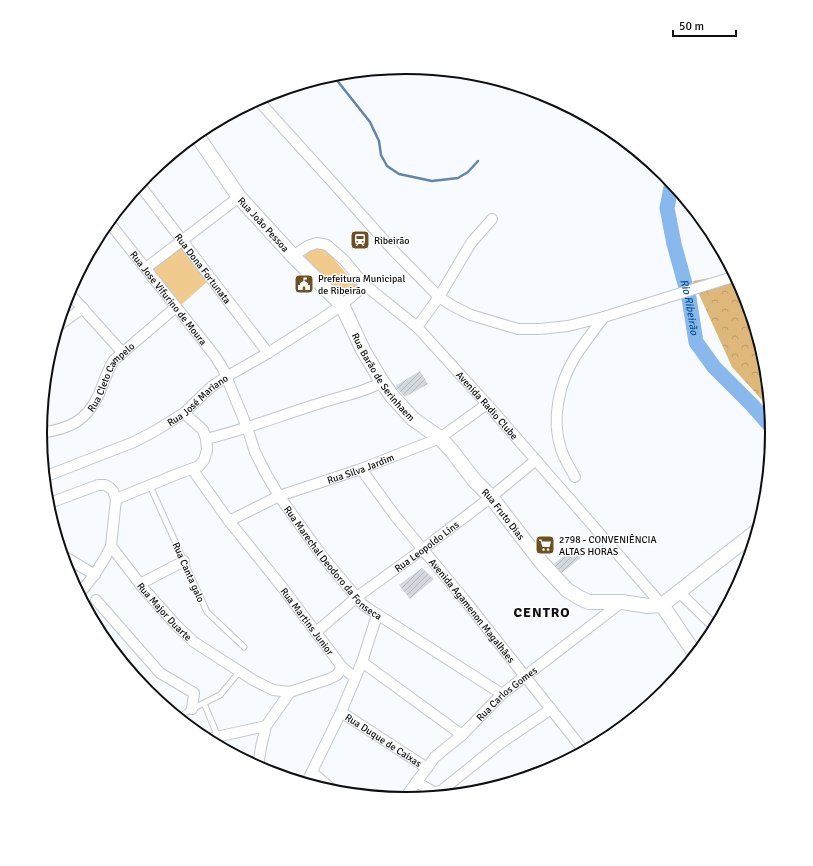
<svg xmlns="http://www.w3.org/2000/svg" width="813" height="866" font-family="Signika,sans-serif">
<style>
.green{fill:#f1ca8d}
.forest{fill:url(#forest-crowns)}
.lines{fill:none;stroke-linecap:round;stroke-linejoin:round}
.stream{stroke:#6385aa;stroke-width:2.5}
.river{stroke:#88b8ec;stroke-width:15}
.building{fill:url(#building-hatch)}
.lane-casing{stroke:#c1c7ce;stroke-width:7}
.street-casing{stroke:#c1c7ce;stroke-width:12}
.secondary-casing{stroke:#c1c7ce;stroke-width:16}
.lane{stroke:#fff;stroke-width:5}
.street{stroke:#fff;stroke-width:10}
.secondary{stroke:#fff;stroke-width:14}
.labels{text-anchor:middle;stroke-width:3;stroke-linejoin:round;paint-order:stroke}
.street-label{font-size:10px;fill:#0c0e10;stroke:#fff}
.poi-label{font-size:10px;fill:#0c0e10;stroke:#fff;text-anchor:start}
.water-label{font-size:11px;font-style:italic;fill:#08518f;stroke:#fff}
.district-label{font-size:14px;font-weight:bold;letter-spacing:1px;fill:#0c0e10;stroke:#fff}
.rim{fill:none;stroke:#0c0e10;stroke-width:2}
</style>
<defs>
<pattern id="forest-crowns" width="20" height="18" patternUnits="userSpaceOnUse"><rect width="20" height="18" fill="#deb77a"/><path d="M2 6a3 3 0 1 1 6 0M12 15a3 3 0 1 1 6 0" fill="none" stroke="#bd9c68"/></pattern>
<pattern id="building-hatch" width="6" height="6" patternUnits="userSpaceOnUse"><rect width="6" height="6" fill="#d2d8de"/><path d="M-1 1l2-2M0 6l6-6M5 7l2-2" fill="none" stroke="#b3b8bd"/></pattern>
</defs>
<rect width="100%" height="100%" fill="#f7fbff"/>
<!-- green -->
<path class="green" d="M180,246l27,36 -26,23 -28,-36z
M317,246l6,2 5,4 29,34 -10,6h-11l-32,-35 3,-5z"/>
<!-- forest -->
<path class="forest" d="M733,274c11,7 30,73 33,88 3,17 3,35 5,52l-9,-14 -30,-33 -39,-86z"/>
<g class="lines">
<!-- stream -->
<path class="stream" d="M332,74l38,48 9,19 2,14 6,11 12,8 33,7 26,-3 10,-6 10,-11"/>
<!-- river -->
<path class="river" id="s1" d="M672,182l-5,26 7,36 15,54 7,44 18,25 38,38 21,24"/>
</g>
<!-- building -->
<path class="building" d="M420,371l8,13 -23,13 -10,-11z
M575,547l8,9 -21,17 -8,-9z
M422,568l12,11 -24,20 -11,-14z"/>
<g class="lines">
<!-- lane casing -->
<g class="lane-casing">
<path id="lane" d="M150,486l57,126 37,35
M204,703l14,34
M179,718l9,-7 32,-16 20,-24"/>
</g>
<!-- street casing -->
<g class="street-casing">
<g id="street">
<path d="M257,99l77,85 58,65 47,48 14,9 18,9 47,14h22l28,-3 36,-9 132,-41"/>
<path id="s2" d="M139,184l129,169"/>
<path id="s3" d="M108,221l107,135 8,13 24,58 8,25 10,20 14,24 44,61 39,47 7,5 133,85"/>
<path id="s4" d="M293,256l15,-10 9,-3 10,2 17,15 21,25 52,42 70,77 175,201"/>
<path d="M146,268l93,-71"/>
<path d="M68,292l54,60"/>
<path d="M58,326l25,-18"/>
<path d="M417,327l22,-30 32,-54 21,-24"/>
<path id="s5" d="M40,433c29,-4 46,-11 59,-39 5,-12 8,-23 15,-34l62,-53"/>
<path d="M206,439c42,-10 81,-26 121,-38 19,-6 38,-9 55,-19"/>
<path id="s6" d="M192,469l37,52 53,66 60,80 13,11"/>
<path id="s7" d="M361,469l35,48 68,82 120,152"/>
<path id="s8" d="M44,477l90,-35 21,-11 29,-18 27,-26 15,-10 42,-24 55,-35 19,-13 23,-20"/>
<path d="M575,477c-5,-9 -11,-18 -14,-28 -10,-29 -2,-66 14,-92 9,-14 19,-27 29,-40"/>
<path d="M116,499l59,-24 24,-9 5,-6 3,-10 -1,-11 -3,-9 -19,-17"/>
<path id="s9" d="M47,504l51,-19h7l4,2 4,4 3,8 -5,47 32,42 34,38 17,16 59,38 20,10 17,2 39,-13 8,-4 5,-8"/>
<path id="s10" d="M229,521l50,-25 82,-27 79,-31 47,-34"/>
<path d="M62,555l33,20"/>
<path d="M140,584l44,-23"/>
<path d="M679,592l37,36"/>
<path d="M79,594c13,-15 24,-30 32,-48"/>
<path d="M96,600l64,73 34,20 -2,16"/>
<path id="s11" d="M316,632l41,-35 66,-48 68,-52 45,-37"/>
<path d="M362,662l100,73"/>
<path id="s12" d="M341,712l86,56"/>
<path d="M208,740l4,-2 54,-12"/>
<path d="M258,767l3,-20 5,-21 24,-34"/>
<path d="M312,772l23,20"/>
<path d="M416,782l18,10 7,-1 57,-46 53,-36"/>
<path d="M306,784l35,-72 21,-50 15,-47"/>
<path id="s13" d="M404,799l31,-42 27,-22 40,-41 120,-92"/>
</g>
</g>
<!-- secondary casing -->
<g class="secondary-casing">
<g id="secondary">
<path id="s14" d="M196,134l43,63 54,59 49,49 21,45 19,32 10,14 21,23 27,19 12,13 22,29 17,17 51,66 25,27 13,8 9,4h33l26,4 14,-1"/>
<path d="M662,605l96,-75"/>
<path d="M662,605l34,50"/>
</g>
</g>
<!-- lane -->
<use href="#lane" class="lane"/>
<!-- street -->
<use href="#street" class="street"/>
<!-- secondary -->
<use href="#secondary" class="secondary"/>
</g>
<!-- icons -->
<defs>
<g id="station-square" transform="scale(1)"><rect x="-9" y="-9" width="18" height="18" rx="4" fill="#6c5023" stroke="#fff"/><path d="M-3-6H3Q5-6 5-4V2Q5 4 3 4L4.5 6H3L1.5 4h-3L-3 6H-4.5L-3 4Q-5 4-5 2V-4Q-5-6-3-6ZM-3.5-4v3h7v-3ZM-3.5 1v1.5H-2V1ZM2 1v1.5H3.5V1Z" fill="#fff"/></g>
<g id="civic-square" transform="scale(1)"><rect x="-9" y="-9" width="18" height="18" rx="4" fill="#6c5023" stroke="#fff"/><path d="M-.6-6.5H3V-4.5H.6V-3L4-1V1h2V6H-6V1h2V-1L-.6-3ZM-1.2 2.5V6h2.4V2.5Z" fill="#fff"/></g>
<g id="supermarket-square" transform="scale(1)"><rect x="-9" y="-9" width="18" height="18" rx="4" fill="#6c5023" stroke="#fff"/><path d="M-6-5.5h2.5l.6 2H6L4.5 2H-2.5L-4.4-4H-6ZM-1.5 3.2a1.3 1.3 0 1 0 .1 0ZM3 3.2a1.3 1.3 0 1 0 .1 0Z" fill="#fff"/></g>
</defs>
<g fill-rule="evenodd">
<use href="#station-square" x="360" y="240"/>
<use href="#civic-square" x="304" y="284"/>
<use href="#supermarket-square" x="545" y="545"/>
</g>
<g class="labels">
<!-- street labels -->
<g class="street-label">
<text dy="4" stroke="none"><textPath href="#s14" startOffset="113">Rua João Pessoa</textPath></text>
<text dy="4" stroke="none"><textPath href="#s2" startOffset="106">Rua Dona Fortunata</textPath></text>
<text dy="4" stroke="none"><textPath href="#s3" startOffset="98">Rua Jose Vifurino de Moura</textPath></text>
<text dy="4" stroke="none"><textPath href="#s14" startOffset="309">Rua Barão de Serinhaem</textPath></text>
<text dy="4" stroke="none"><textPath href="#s5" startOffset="96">Rua Cleto Campelo</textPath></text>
<text dy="4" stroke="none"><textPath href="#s8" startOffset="173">Rua José Mariano</textPath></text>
<text dy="4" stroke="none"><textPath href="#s4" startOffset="265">Avenida Radio Clube</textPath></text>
<text dy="4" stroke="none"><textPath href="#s10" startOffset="142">Rua Silva Jardim</textPath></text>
<text dy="4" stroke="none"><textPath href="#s14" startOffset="493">Rua Fruto Dias</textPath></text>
<text dy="4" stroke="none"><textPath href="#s11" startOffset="140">Rua Leopoldo Lins</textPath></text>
<text dy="4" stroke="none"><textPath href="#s3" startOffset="413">Rua Marechal Deodoro da Fonseca</textPath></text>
<text transform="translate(189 572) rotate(66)" y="4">Rua Canta galo</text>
<text dy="4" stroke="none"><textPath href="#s9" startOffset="212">Rua Major Duarte</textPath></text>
<text dy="4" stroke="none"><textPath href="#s7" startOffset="180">Avenida Agamenon Magalhães</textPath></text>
<text dy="4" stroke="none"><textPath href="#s6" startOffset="191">Rua Martins Junior</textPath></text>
<text dy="4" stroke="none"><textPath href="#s13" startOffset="148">Rua Carlos Gomes</textPath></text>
<text dy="4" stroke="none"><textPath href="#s12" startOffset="51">Rua Duque de Caixas</textPath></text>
</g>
<!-- poi labels -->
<g class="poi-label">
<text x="374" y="244">Ribeirão</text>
<text x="318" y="282">Prefeitura Municipal<tspan x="318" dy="12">de Ribeirão</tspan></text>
<text x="559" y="543">2798 - CONVENIÊNCIA<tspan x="559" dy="12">ALTAS HORAS</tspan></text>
</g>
<!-- water labels -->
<g class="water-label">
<text dy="4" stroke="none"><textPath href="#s1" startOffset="128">Rio Ribeirão</textPath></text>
</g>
<!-- district labels -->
<g class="district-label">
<text x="542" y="617">CENTRO</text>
</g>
</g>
<!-- crop -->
<path d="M0 0H813V866H0ZM47 433a359 359 0 1 1 718 0a359 359 0 1 1-718 0Z" fill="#fff" fill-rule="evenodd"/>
<path class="rim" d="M47 433a359 359 0 1 1 718 0a359 359 0 1 1-718 0Z"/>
<!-- scale -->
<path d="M673 30v6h63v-6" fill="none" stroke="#0c0e10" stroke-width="2"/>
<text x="679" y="30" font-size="12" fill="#0c0e10" stroke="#ffffff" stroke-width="3" paint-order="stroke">50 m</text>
</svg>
